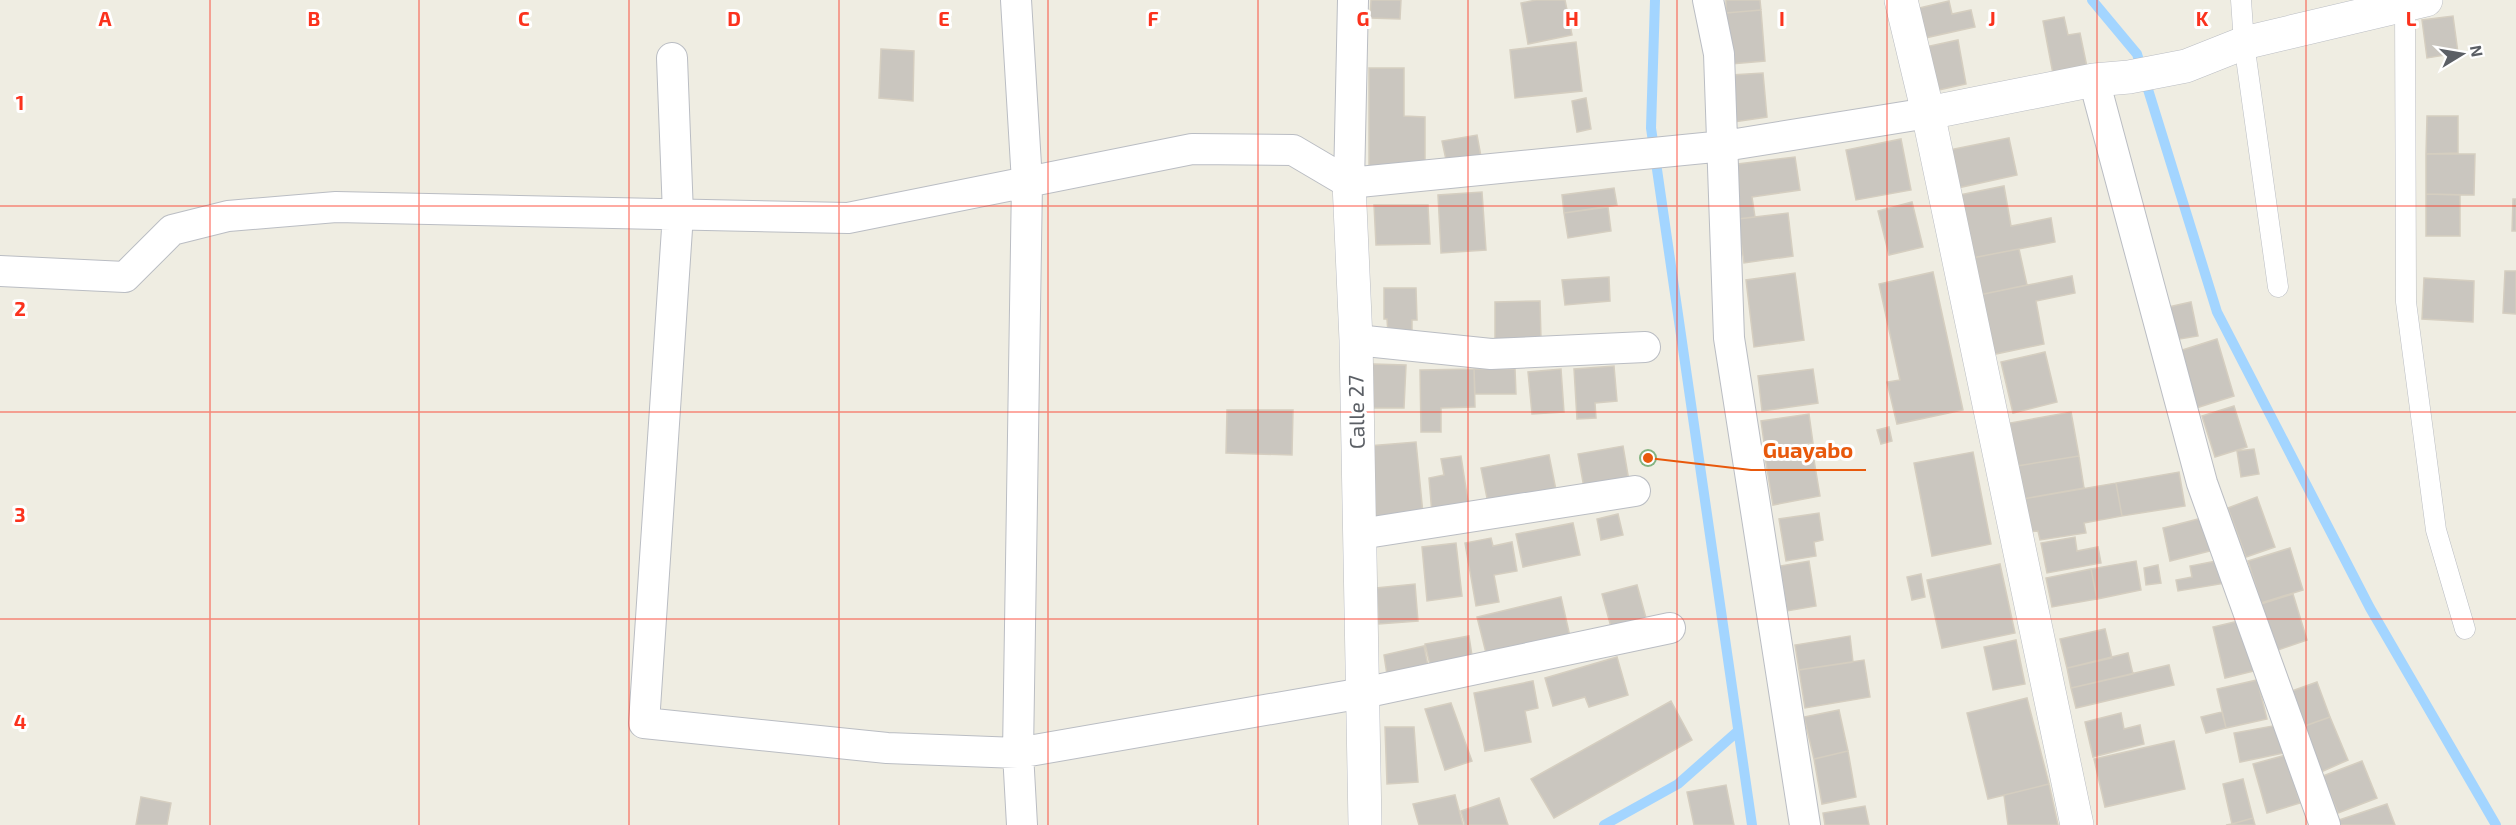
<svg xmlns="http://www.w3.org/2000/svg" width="2516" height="825" font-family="'Exo 2',sans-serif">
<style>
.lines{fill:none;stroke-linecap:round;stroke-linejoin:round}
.stream{stroke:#a3d5ff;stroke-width:10}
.building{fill:#cac6bf;stroke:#d5cec0;stroke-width:1.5}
.service-casing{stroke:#babdc3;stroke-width:21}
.pedestrian-casing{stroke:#babdc3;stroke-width:32}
.minor-casing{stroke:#babdc3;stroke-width:34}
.service{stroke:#fff;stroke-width:20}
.pedestrian{stroke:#fff;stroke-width:30}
.minor{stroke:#fff;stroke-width:33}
.tree{fill:#83b380}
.grid{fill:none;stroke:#fb321d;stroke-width:1.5;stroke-opacity:0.55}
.labels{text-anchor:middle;stroke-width:6;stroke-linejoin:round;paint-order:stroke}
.street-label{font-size:21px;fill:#5b5f65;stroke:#fff}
.grid-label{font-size:20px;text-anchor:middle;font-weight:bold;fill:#fb321d;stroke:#fff;stroke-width:6;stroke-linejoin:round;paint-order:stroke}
.leader{fill:none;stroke:#e8590c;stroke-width:2}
.callout-dot{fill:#e8590c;stroke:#fff;stroke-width:2}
.callout-label{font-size:22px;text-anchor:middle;font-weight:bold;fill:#e8590c;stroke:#fff;stroke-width:6;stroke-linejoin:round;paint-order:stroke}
</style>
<rect width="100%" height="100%" fill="#efede2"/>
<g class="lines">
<!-- stream -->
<path class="stream" d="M1655,0l-4,128 101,697
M2092,0l45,54 80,258 153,296 126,217
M1604,825l74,-41 60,-53"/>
</g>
<!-- building -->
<path class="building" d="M1371,0h30l-1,19 -30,-1z
M1536,0h29l7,35 -44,9 -7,-41z
M1726,0h34l1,10 -35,3z
M1949,1l3,13 19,-4 4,17 -50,11 -6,-30z
M1761,10l4,51 -34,3 -5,-51z
M2453,16l5,37 -31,5 -5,-38z
M2064,17l4,18 12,-2 7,34 -34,7 -10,-53z
M1958,40l8,44 -32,7 -9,-44z
M1576,42l6,49 -67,7 -5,-48z
M881,49l33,2 -1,50 -34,-3z
M1369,68h35v48l21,1v57l-56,-1z
M1763,73l4,44 -33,5 -3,-47z
M1586,98l5,31 -14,3 -5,-31z
M2427,116h31v37l-32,1z
M1477,135l5,27 -34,7 -6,-28z
M2009,138l8,37 -64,14 -9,-38z
M1901,139l10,51 -55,10 -10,-50z
M2426,154h49l-1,41 -48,-1z
M1795,157l5,33 -48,7 3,20 -17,2 -8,-54z
M2004,186l7,40 40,-8 4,24 -83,16 -13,-63z
M1614,188l3,17 -53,8 -2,-18z
M1482,192l4,58 -45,3 -3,-58z
M2426,194l34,1v41h-34z
M2513,199h3v32h-4z
M1912,202l11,45 -34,8 -11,-44z
M1374,205h54l2,39 -54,1z
M1608,207l3,24 -43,7 -4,-25z
M1788,213l5,43 -49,7 -6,-44z
M2019,249l8,36 -48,10 -7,-37z
M2505,271h11v43l-13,-1z
M1933,272l30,138 -66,14 -10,-42 13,-2 -21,-96z
M1795,273l9,67 -50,7 -8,-67z
M2072,276l3,17 -39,8 8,43 -53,11 -12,-60z
M1609,277l1,24 -45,4 -3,-25z
M2424,278l50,3 -1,41 -51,-3z
M1384,288h32l1,32h-5v13h-24l-1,-14h-3z
M1540,301l1,38 -46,1v-38z
M2191,302l7,34 -24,4 -6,-33z
M2217,339l17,57 -41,13 -17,-57z
M2045,352l12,50 -44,11 -12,-51z
M1373,364l33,1 -2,43h-32z
M1614,366l3,35 -22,2 1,15 -19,1 -3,-50z
M1474,369h41l1,25h-41z
M1474,369l1,38 -34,1v24h-20l-1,-62z
M1561,369l3,43 -32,2 -4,-42z
M1813,369l5,34 -56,8 -4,-35z
M2234,406l13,41 -32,10 -13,-41z
M1227,410h66l-1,45 -66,-2z
M2071,412l8,44 -62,10 -7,-43z
M1809,414l4,29 -48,7 -4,-29z
M1889,427l3,14 -11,3 -4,-14z
M1416,442l7,72 -50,6 -5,-74z
M1623,446l6,35 -45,7 -6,-34z
M1812,448l8,48 -47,9 -8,-48z
M2254,449l5,25 -18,3 -4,-26z
M1973,452l18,92 -59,12 -18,-93z
M1549,455l7,35 -68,13 -7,-35z
M1461,456l8,52 -37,6 -3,-36 15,-3 -3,-16z
M2079,456l5,32 -61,11 -6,-33z
M2179,472l6,34 -63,10 -6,-33z
M2116,483l6,33 -38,7 2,10 -46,7 -2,-9 -10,1 -5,-33z
M2257,497l18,50 -29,10 -18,-49z
M1819,513l4,27 -9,2 2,14 -30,5 -7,-42z
M1618,514l5,21 -22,5 -4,-21z
M2206,517l8,33 -44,11 -7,-33z
M1573,523l7,32 -57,12 -7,-33z
M2075,537l2,14 21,-4 3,16 -54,10 -6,-30z
M1491,538l2,8 19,-4 5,29 -23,4 5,27 -23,4 -11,-63z
M1456,543l6,53 -35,5 -5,-54z
M2290,548l13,42 -42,13 -13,-42z
M2222,560l4,23 -48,8 -2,-11 16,-3 -2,-11z
M1809,561l7,45 -29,5 -7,-45z
M2136,561l5,29 -44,9 -6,-30z
M2000,564l15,69 -73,15 -15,-68z
M2158,565l3,18 -15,2 -2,-17z
M2091,569l6,30 -45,8 -6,-29z
M1921,574l4,23 -13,3 -5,-23z
M1415,584l3,37 -39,3 -3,-36z
M1637,585l9,33 -35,9 -9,-33z
M2293,594l14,46 -32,11 -14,-47z
M1561,597l10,44 -83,20 -11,-44z
M2243,620l11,51 -29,7 -12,-51z
M2105,629l7,29 -45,10 -7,-29z
M1469,636l4,26 -41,11 -7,-29z
M1850,636l3,26 -54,8 -4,-25z
M2016,640l9,44 -32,6 -9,-43z
M1424,646l5,25 -41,10 -4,-26z
M2128,653l5,21 -62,14 -4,-20z
M1617,657l11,38 -39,12 -4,-10 -32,9 -8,-28z
M1864,660l6,37 -65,11 -6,-38z
M2169,665l5,20 -98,23 -5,-20z
M2257,680l10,39 -41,9 -9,-39z
M1533,681l5,27 -13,3 6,31 -46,9 -11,-58z
M2317,682l13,35 -28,10 -13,-35z
M2027,698l22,86 -61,15 -21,-86z
M1671,701l21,39 -138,78 -23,-39z
M1451,703l21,58 -27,9 -20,-61z
M1839,710l9,41 -34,8 -10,-42z
M2222,712l4,16 -20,5 -5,-16z
M2121,713l3,16 16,-4 4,19 -51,13 -8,-35z
M2330,717l18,43 -27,12 -19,-45z
M2278,725l6,28 -44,9 -6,-29z
M1385,727h29l4,55 -31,2z
M2174,741l11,48 -80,18 -11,-48z
M1848,751l8,46 -34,7 -8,-45z
M2286,755l14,48 -33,10 -14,-49z
M2362,761l15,37 -39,15 -15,-37z
M2243,779l10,39 -21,6 -9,-40z
M2049,784l9,41h-50l-4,-30z
M1726,785l8,40h-40l-7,-33z
M1455,795l8,30h-44l-6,-21z
M141,797l30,6 -4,22h-31z
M1499,798l9,27h-43l-4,-14z
M2387,804l8,21h-55l-1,-5z
M1865,806l4,19h-44l-2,-12z
M2253,818l2,7h-29l6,-1z"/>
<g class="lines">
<!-- service casing -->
<g class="service-casing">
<path id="service" d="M2241,0l3,43 34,244
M2405,0l1,302 30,228 29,99"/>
</g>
<!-- pedestrian casing -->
<g class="pedestrian-casing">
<path id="pedestrian" d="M1016,0l11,182 -9,571 4,72
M1708,0l11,54 10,284 76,487
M672,58l6,156 -34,509 243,25 131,5 345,-60 307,-65
M2094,80l108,403 123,342
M1349,183l4,-183
M0,271l125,6 47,-47 56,-14 108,-9 512,11 344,-69 101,1 56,33 375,-37 204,-33
M1356,340l135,14 154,-7
M1360,534l275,-43"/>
</g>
<!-- minor casing -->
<g class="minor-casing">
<path id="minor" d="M1901,0l27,113 149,712
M1928,113l166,-33 35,-3 57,-11 58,-23 182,-43
M1349,183l7,157 9,485"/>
</g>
<!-- service -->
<use href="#service" class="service"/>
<!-- pedestrian -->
<use href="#pedestrian" class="pedestrian"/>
<!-- minor -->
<use href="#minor" class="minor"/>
</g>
<!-- trees -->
<circle class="tree" cx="1648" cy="458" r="9"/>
<!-- grid -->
<path class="grid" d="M210,0v825M419,0v825M629,0v825M839,0v825M1048,0v825M1258,0v825M1468,0v825M1677,0v825M1887,0v825M2097,0v825M2306,0v825M0,206h2516M0,412h2516M0,619h2516"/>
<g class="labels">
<!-- street labels -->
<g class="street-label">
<text transform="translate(1357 412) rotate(-91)" y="7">Calle 27</text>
</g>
</g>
<g class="grid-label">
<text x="105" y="26">A</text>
<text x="314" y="26">B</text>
<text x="524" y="26">C</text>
<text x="734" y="26">D</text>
<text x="944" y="26">E</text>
<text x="1153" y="26">F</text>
<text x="1363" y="26">G</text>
<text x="1572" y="26">H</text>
<text x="1782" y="26">I</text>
<text x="1992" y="26">J</text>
<text x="2202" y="26">K</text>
<text x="2411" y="26">L</text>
<text x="20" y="110">1</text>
<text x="20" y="316">2</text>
<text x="20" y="522">3</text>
<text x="20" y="729">4</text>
</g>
<!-- callouts -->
<path class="leader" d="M1648 458L1751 470H1866"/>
<circle class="callout-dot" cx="1648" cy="458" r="6"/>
<g class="callout-label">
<text x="1808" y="458">Guayabo</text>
</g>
<!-- north arrow -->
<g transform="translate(2462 54) rotate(79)" stroke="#ffffff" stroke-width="4.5" paint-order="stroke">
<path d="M0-4.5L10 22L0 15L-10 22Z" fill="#5b5f65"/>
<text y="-9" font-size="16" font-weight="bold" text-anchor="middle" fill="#5b5f65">N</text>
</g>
</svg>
